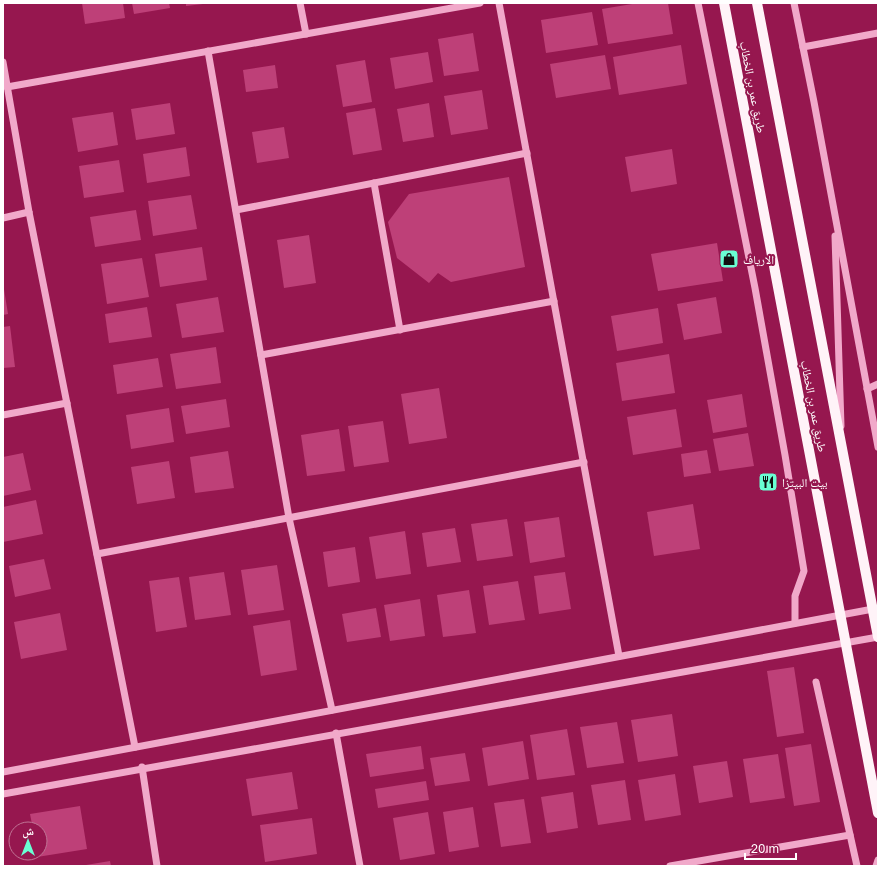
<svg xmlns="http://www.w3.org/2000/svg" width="881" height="869" viewBox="0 0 881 869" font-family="'Golos Text','Noto Naskh Arabic',sans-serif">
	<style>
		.building { fill: #be4078 }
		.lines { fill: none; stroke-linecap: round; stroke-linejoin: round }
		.minor { stroke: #f1a9ca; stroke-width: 7 }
		.major { stroke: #fff3f8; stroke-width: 10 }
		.labels { text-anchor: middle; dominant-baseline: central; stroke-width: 4; stroke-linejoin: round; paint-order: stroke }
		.street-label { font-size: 12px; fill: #fff; stroke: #96174f }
		.poi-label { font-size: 12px; fill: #fff; stroke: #96174f; text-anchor: start }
	</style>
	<rect width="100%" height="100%" fill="#96174f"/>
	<!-- building -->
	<g class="building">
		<path d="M 82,3 L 123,3 L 125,18 L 85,24 Z"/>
		<path d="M 132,3 L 169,3 L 170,8 L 134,14 Z"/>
		<path d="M 186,3 L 203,3 L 203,4 L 186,6 Z"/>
		<path d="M 638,3 L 668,3 L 673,34 L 608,44 L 602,9 Z"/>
		<path d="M 592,12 L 598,45 L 546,53 L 541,20 Z"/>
		<path d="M 473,33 L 479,71 L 444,76 L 438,39 Z"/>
		<path d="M 681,45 L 687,84 L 619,95 L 613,57 Z"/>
		<path d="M 428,52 L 433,82 L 395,89 L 390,58 Z"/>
		<path d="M 605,55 L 611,89 L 556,98 L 550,64 Z"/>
		<path d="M 365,60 L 372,102 L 343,107 L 336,65 Z"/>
		<path d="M 275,65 L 278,88 L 246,92 L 243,70 Z"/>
		<path d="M 482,90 L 488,129 L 451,135 L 444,96 Z"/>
		<path d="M 170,103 L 175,134 L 136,140 L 131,109 Z"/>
		<path d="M 429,103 L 434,137 L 403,142 L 397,109 Z"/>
		<path d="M 375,108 L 382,150 L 353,155 L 346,113 Z"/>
		<path d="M 113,112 L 118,145 L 78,152 L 72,118 Z"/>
		<path d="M 284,127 L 289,158 L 257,163 L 252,132 Z"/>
		<path d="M 186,147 L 190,176 L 147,183 L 143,154 Z"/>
		<path d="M 672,149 L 677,184 L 631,192 L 625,157 Z"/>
		<path d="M 119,160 L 124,192 L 84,198 L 79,166 Z"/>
		<path d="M 509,177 L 525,267 L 451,282 L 438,273 L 429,283 L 397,258 L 388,222 L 409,194 Z"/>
		<path d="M 191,195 L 197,229 L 153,236 L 148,201 Z"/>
		<path d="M 136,210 L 141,240 L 95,247 L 90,217 Z"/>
		<path d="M 309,235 L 316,283 L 284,288 L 277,240 Z"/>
		<path d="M 717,243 L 723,281 L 658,291 L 651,254 Z"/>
		<path d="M 202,247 L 207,280 L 160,287 L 155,254 Z"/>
		<path d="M 142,258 L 149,297 L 107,304 L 101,264 Z"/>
		<path d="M 3,283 L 8,314 L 3,315 Z"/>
		<path d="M 218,297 L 224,332 L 182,338 L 176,304 Z"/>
		<path d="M 716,297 L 722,333 L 684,340 L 677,304 Z"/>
		<path d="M 147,307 L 152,337 L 109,343 L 105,314 Z"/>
		<path d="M 658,308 L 663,343 L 617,351 L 611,316 Z"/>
		<path d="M 10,326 L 15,367 L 3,368 L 3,327 Z"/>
		<path d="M 216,347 L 221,383 L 176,389 L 170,354 Z"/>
		<path d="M 669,354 L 675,393 L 622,401 L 616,363 Z"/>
		<path d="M 158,358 L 163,387 L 117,394 L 113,365 Z"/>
		<path d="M 439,388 L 447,438 L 409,444 L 401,394 Z"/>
		<path d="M 742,394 L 747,427 L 713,433 L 707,400 Z"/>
		<path d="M 226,399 L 230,427 L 186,434 L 181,406 Z"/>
		<path d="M 169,408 L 174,442 L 131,449 L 126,415 Z"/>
		<path d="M 676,409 L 682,447 L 633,455 L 627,417 Z"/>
		<path d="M 383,421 L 389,462 L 354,467 L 348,426 Z"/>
		<path d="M 339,429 L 345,471 L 307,476 L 301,435 Z"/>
		<path d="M 748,433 L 754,466 L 719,471 L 713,439 Z"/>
		<path d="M 707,450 L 711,473 L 684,477 L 681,454 Z"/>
		<path d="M 228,451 L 234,488 L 195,493 L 190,457 Z"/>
		<path d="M 23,453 L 31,490 L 3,496 L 3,457 Z"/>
		<path d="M 169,461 L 175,498 L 137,504 L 131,467 Z"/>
		<path d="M 36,500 L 43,534 L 3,542 L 3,507 Z"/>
		<path d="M 693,504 L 700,549 L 654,556 L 647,512 Z"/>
		<path d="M 559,517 L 565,557 L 530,563 L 524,522 Z"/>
		<path d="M 507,519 L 513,556 L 477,561 L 471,524 Z"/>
		<path d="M 455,528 L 461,562 L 427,567 L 422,533 Z"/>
		<path d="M 405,531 L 411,574 L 376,579 L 369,537 Z"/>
		<path d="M 355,547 L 360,582 L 328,587 L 323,552 Z"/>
		<path d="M 44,559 L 51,589 L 15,597 L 9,566 Z"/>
		<path d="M 277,565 L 284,610 L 248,615 L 241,570 Z"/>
		<path d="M 224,572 L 231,615 L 195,620 L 189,577 Z"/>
		<path d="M 565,572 L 571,609 L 539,614 L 534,576 Z"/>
		<path d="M 179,577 L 187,627 L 156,632 L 149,581 Z"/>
		<path d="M 518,581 L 525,620 L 489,625 L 483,586 Z"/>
		<path d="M 469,590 L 476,633 L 443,637 L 437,595 Z"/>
		<path d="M 420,599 L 425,636 L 390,641 L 384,605 Z"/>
		<path d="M 376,608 L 381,637 L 347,642 L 342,614 Z"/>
		<path d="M 60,613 L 67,650 L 21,659 L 14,622 Z"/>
		<path d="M 290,620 L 297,670 L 261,676 L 253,626 Z"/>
		<path d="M 794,667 L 804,733 L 777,737 L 767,671 Z"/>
		<path d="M 672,714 L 678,756 L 638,762 L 631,720 Z"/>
		<path d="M 617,722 L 624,763 L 587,768 L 580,727 Z"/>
		<path d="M 567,729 L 575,775 L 537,780 L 530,735 Z"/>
		<path d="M 523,741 L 529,779 L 488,786 L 482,748 Z"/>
		<path d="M 811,744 L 820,802 L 794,806 L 785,748 Z"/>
		<path d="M 421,746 L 424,769 L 370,777 L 366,754 Z"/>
		<path d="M 465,753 L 470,781 L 435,786 L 430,758 Z"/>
		<path d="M 778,754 L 785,798 L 750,803 L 743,759 Z"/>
		<path d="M 727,761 L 733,797 L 699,803 L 693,766 Z"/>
		<path d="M 292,772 L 298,809 L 252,816 L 246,779 Z"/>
		<path d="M 675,774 L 681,815 L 645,821 L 638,780 Z"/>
		<path d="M 625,780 L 631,820 L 598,825 L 591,785 Z"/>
		<path d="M 426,781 L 429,800 L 378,808 L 375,789 Z"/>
		<path d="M 573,792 L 578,828 L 547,833 L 541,797 Z"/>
		<path d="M 524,799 L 531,843 L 501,847 L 494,803 Z"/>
		<path d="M 80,806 L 87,849 L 37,857 L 37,853 L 40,853 L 40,829 L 33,829 L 30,814 Z"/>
		<path d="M 473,807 L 479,847 L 449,852 L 443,812 Z"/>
		<path d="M 428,812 L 435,854 L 400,860 L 393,818 Z"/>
		<path d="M 312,818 L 317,854 L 265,862 L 260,825 Z"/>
		<path d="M 110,861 L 111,866 L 86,866 L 86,865 Z"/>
	</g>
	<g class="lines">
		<!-- minor -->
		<g class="minor">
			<path d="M 300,3 L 306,34"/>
			<path d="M 499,3 L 619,656"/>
			<path d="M 698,3 L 755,288 L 785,455 L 804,571 L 795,596 L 795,623"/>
			<path d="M 794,3 L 814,102 L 878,447"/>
			<path d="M 803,47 L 878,33"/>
			<path d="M 208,51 L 289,518 L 332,710"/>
			<path d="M 3,62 L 29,212 L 135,747"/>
			<path d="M 7,87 L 480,3"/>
			<path d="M 374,183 L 400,330"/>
			<path d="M 236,210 L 527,153"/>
			<path d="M 3,218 L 29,212"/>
			<path d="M 835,236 L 841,426"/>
			<path d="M 261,355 L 554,301"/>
			<path d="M 867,389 L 878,384"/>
			<path d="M 3,415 L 67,403"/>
			<path d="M 97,554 L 584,462"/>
			<path d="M 816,682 L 857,866"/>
			<path d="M 336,733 L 360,866"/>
			<path d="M 142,767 L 157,866"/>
			<path d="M 3,772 L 873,609"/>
			<path d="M 3,794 L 878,637"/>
			<path d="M 670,866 L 850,835"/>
			<path d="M 876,866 L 878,860"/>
		</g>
		<!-- major -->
		<g class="major">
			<path d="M 724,3 L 878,813"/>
			<path d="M 757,3 L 878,637"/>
		</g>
	</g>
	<!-- icons -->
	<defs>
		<symbol id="shop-square" viewBox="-11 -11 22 22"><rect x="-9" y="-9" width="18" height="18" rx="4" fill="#69ffd3" stroke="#96174f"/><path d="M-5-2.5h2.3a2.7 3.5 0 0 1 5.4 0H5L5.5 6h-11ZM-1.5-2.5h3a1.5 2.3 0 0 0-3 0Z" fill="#111"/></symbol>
		<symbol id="restaurant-square" viewBox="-11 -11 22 22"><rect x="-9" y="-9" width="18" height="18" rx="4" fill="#69ffd3" stroke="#96174f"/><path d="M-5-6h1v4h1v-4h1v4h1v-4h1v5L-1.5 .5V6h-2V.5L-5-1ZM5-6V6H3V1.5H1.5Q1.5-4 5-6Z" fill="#111"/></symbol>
	</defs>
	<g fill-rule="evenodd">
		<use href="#shop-square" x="718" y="248" width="22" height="22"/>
		<use href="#restaurant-square" x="757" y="471" width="22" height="22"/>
	</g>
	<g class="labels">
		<!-- street labels -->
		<g class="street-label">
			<text transform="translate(753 87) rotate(79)">طريق عمر بن الخطاب</text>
			<text transform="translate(814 406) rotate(79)">طريق عمر بن الخطاب</text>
		</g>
		<!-- poi labels -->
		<g class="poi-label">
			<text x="743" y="259">الارياف</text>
			<text x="782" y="482">بيت البيتزا</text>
		</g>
	</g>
	<!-- border -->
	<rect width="881" height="869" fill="none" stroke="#ffffff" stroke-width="8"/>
	<!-- north arrow -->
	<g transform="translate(28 841)"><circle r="19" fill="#96174f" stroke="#c07495"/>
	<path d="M0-3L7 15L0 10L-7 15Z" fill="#69ffd3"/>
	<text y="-6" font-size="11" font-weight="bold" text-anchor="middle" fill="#ffffff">ش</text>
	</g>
	<!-- scale -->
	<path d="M745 853v6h51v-6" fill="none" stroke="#ffffff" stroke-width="2"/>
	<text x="751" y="853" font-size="12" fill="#ffffff" stroke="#96174f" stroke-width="3" paint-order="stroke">20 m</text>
</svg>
